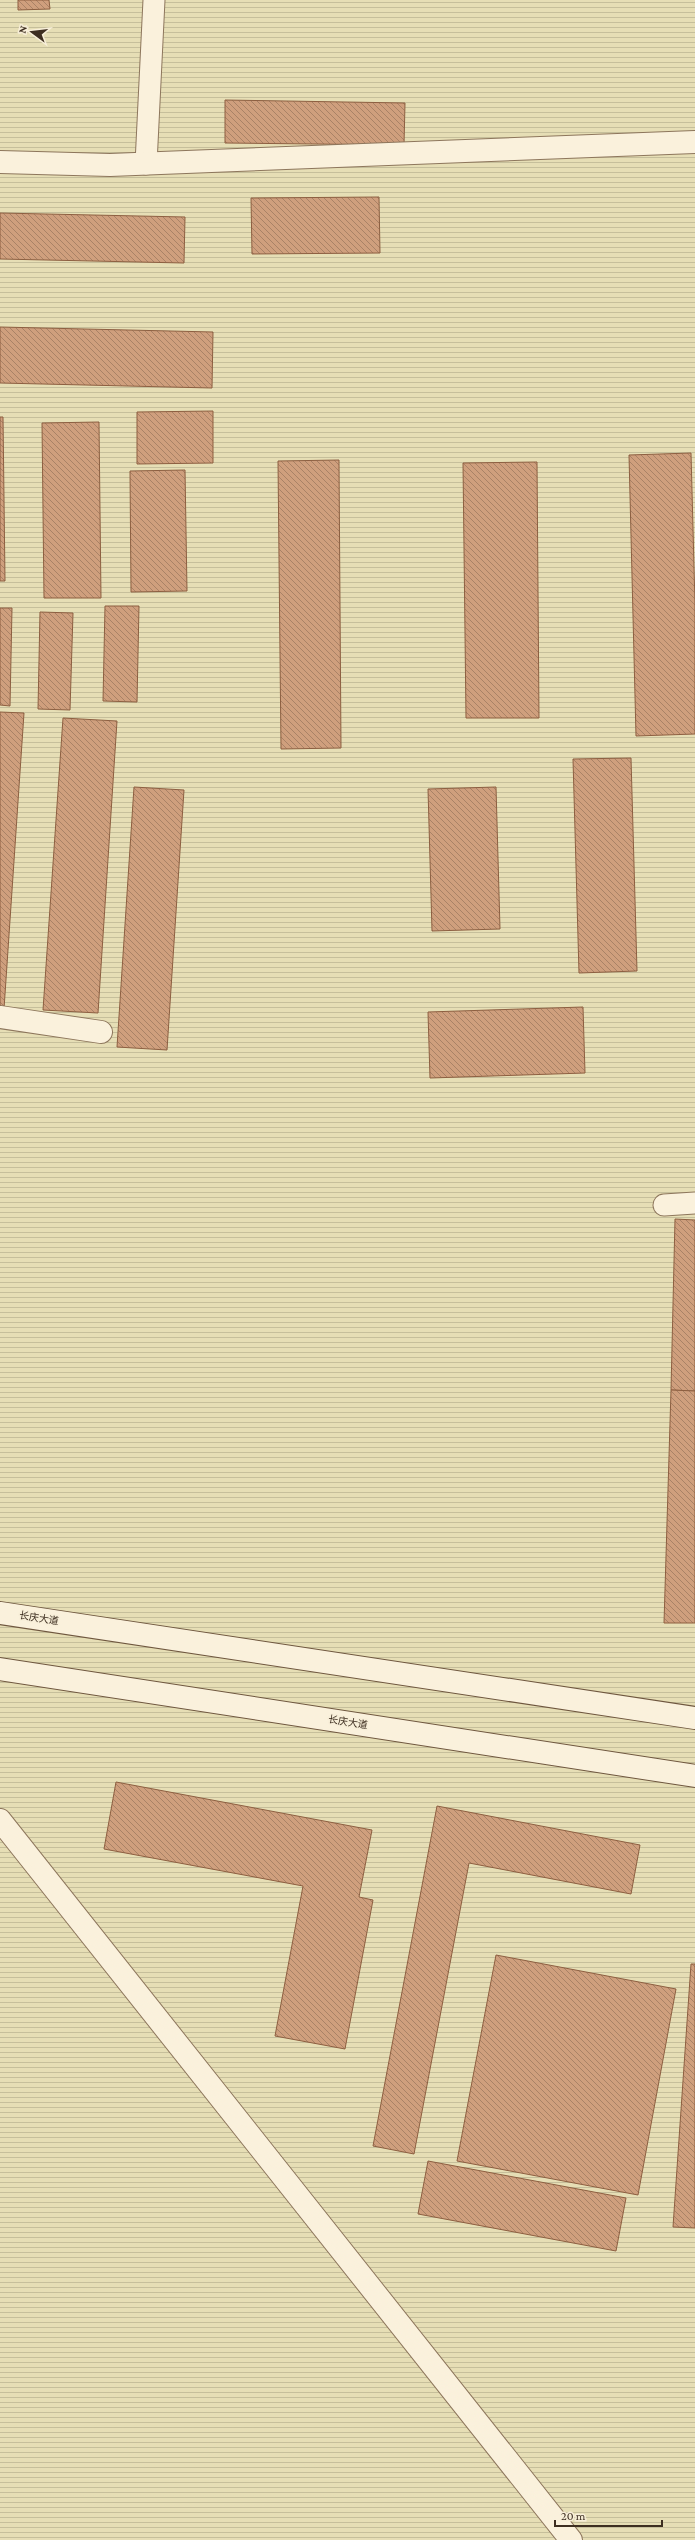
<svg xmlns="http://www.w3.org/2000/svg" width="695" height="2540" viewBox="0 0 695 2540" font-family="'Crimson Pro','Noto Sans SC',serif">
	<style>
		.farmland { fill: url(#farmland-rules) }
		.building { fill: url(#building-back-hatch); stroke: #8d5f41 }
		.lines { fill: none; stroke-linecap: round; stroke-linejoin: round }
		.service-casing { stroke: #8d765c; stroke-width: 23 }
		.minor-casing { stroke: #8d765c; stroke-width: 24 }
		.secondary-casing { stroke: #6f573f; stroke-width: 24 }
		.service { stroke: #faf1dc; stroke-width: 21 }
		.minor { stroke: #faf1dc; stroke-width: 22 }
		.secondary { stroke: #faf1dc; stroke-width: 22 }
		.labels { text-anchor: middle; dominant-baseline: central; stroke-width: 3; stroke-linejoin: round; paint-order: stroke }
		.street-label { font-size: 10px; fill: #3d2e20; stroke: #f7eed8 }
	</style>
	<defs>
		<pattern id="farmland-rules" width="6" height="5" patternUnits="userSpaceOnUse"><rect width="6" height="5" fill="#e6deb5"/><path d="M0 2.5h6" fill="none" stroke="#c6bf9b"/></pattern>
		<pattern id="building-back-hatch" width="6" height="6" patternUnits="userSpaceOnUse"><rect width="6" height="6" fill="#cf9f7d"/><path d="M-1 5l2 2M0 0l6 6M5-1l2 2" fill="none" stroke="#a98266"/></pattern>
	</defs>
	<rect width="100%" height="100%" fill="#f0e4c8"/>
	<!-- farmland -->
	<rect class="farmland" x="0" y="0" width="695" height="2540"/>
	<!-- building -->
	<g class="building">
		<path d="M 18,0 L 49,0 L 50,9 L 18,10 Z"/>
		<path d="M 225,100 L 405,103 L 404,145 L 225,143 Z"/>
		<path d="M 379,197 L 380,253 L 252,254 L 251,198 Z"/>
		<path d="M 0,213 L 185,217 L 184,263 L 0,259 Z"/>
		<path d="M 0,327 L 213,332 L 212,388 L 0,383 Z"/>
		<path d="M 213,411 L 213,463 L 137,464 L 137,412 Z"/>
		<path d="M 0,417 L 3,417 L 5,581 L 0,581 Z"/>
		<path d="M 99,422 L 101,598 L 44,598 L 42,423 Z"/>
		<path d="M 691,453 L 695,604 L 695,734 L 636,736 L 629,455 Z"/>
		<path d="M 339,460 L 341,748 L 281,749 L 278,461 Z"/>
		<path d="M 537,462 L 539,718 L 466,718 L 463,463 Z"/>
		<path d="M 185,470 L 187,591 L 131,592 L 130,471 Z"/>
		<path d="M 105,606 L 139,606 L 137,702 L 103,701 Z"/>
		<path d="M 0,608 L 12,608 L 10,706 L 0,705 Z"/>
		<path d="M 40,612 L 73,613 L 70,710 L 38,709 Z"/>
		<path d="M 0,712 L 24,713 L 4,1009 L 0,1008 Z"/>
		<path d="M 63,718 L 117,721 L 98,1013 L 43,1010 Z"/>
		<path d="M 631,758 L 637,971 L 579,973 L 573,759 Z"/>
		<path d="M 134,787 L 184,790 L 167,1050 L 117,1047 Z"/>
		<path d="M 496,787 L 500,929 L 432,931 L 428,789 Z"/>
		<path d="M 583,1007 L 585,1073 L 430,1078 L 428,1012 Z"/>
		<path d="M 675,1219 L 695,1220 L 695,1391 L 671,1390 Z"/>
		<path d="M 671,1390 L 695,1391 L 695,1623 L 664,1623 Z"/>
		<path d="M 116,1782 L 372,1830 L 359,1897 L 373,1900 L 345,2049 L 275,2036 L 303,1886 L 104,1849 Z"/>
		<path d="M 437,1806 L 640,1845 L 631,1894 L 469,1863 L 414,2154 L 373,2146 Z"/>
		<path d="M 496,1955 L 676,1989 L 638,2195 L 457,2161 Z"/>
		<path d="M 691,1964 L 695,1964 L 695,2228 L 673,2227 Z"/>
		<path d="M 428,2161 L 626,2198 L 616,2251 L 418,2214 Z"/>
	</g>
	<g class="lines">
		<defs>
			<g id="service">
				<path d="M 146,164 L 154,0"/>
				<path d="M 664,1205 L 695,1203"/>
			</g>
			<g id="minor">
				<path d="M 0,162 L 110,165 L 695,142"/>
				<path d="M 0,1017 L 101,1032"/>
				<path d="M 0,1820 L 571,2540"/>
			</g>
			<g id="secondary">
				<path d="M 0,1613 L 695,1718"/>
				<path d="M 0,1669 L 695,1776"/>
			</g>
		</defs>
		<!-- service casing -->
		<use href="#service" class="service-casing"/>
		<!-- minor casing -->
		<use href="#minor" class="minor-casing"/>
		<!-- secondary casing -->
		<use href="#secondary" class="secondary-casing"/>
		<!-- service -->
		<use href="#service" class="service"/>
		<!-- minor -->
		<use href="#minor" class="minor"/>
		<!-- secondary -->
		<use href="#secondary" class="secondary"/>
	</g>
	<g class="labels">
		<!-- street labels -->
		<g class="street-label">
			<text transform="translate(39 1618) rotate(9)">长庆大道</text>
			<text transform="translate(348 1722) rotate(9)">长庆大道</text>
		</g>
	</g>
	<!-- north arrow -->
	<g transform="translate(32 32) rotate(285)" stroke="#f7eed8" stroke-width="3" paint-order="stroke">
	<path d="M0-3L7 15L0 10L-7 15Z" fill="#3d2e20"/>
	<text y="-6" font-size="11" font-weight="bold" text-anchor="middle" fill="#3d2e20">N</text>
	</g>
	<!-- scale -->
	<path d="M555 2520v6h107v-6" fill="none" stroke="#3d2e20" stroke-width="2"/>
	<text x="561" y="2520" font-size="12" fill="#3d2e20" stroke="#f7eed8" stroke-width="3" paint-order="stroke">20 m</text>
</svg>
